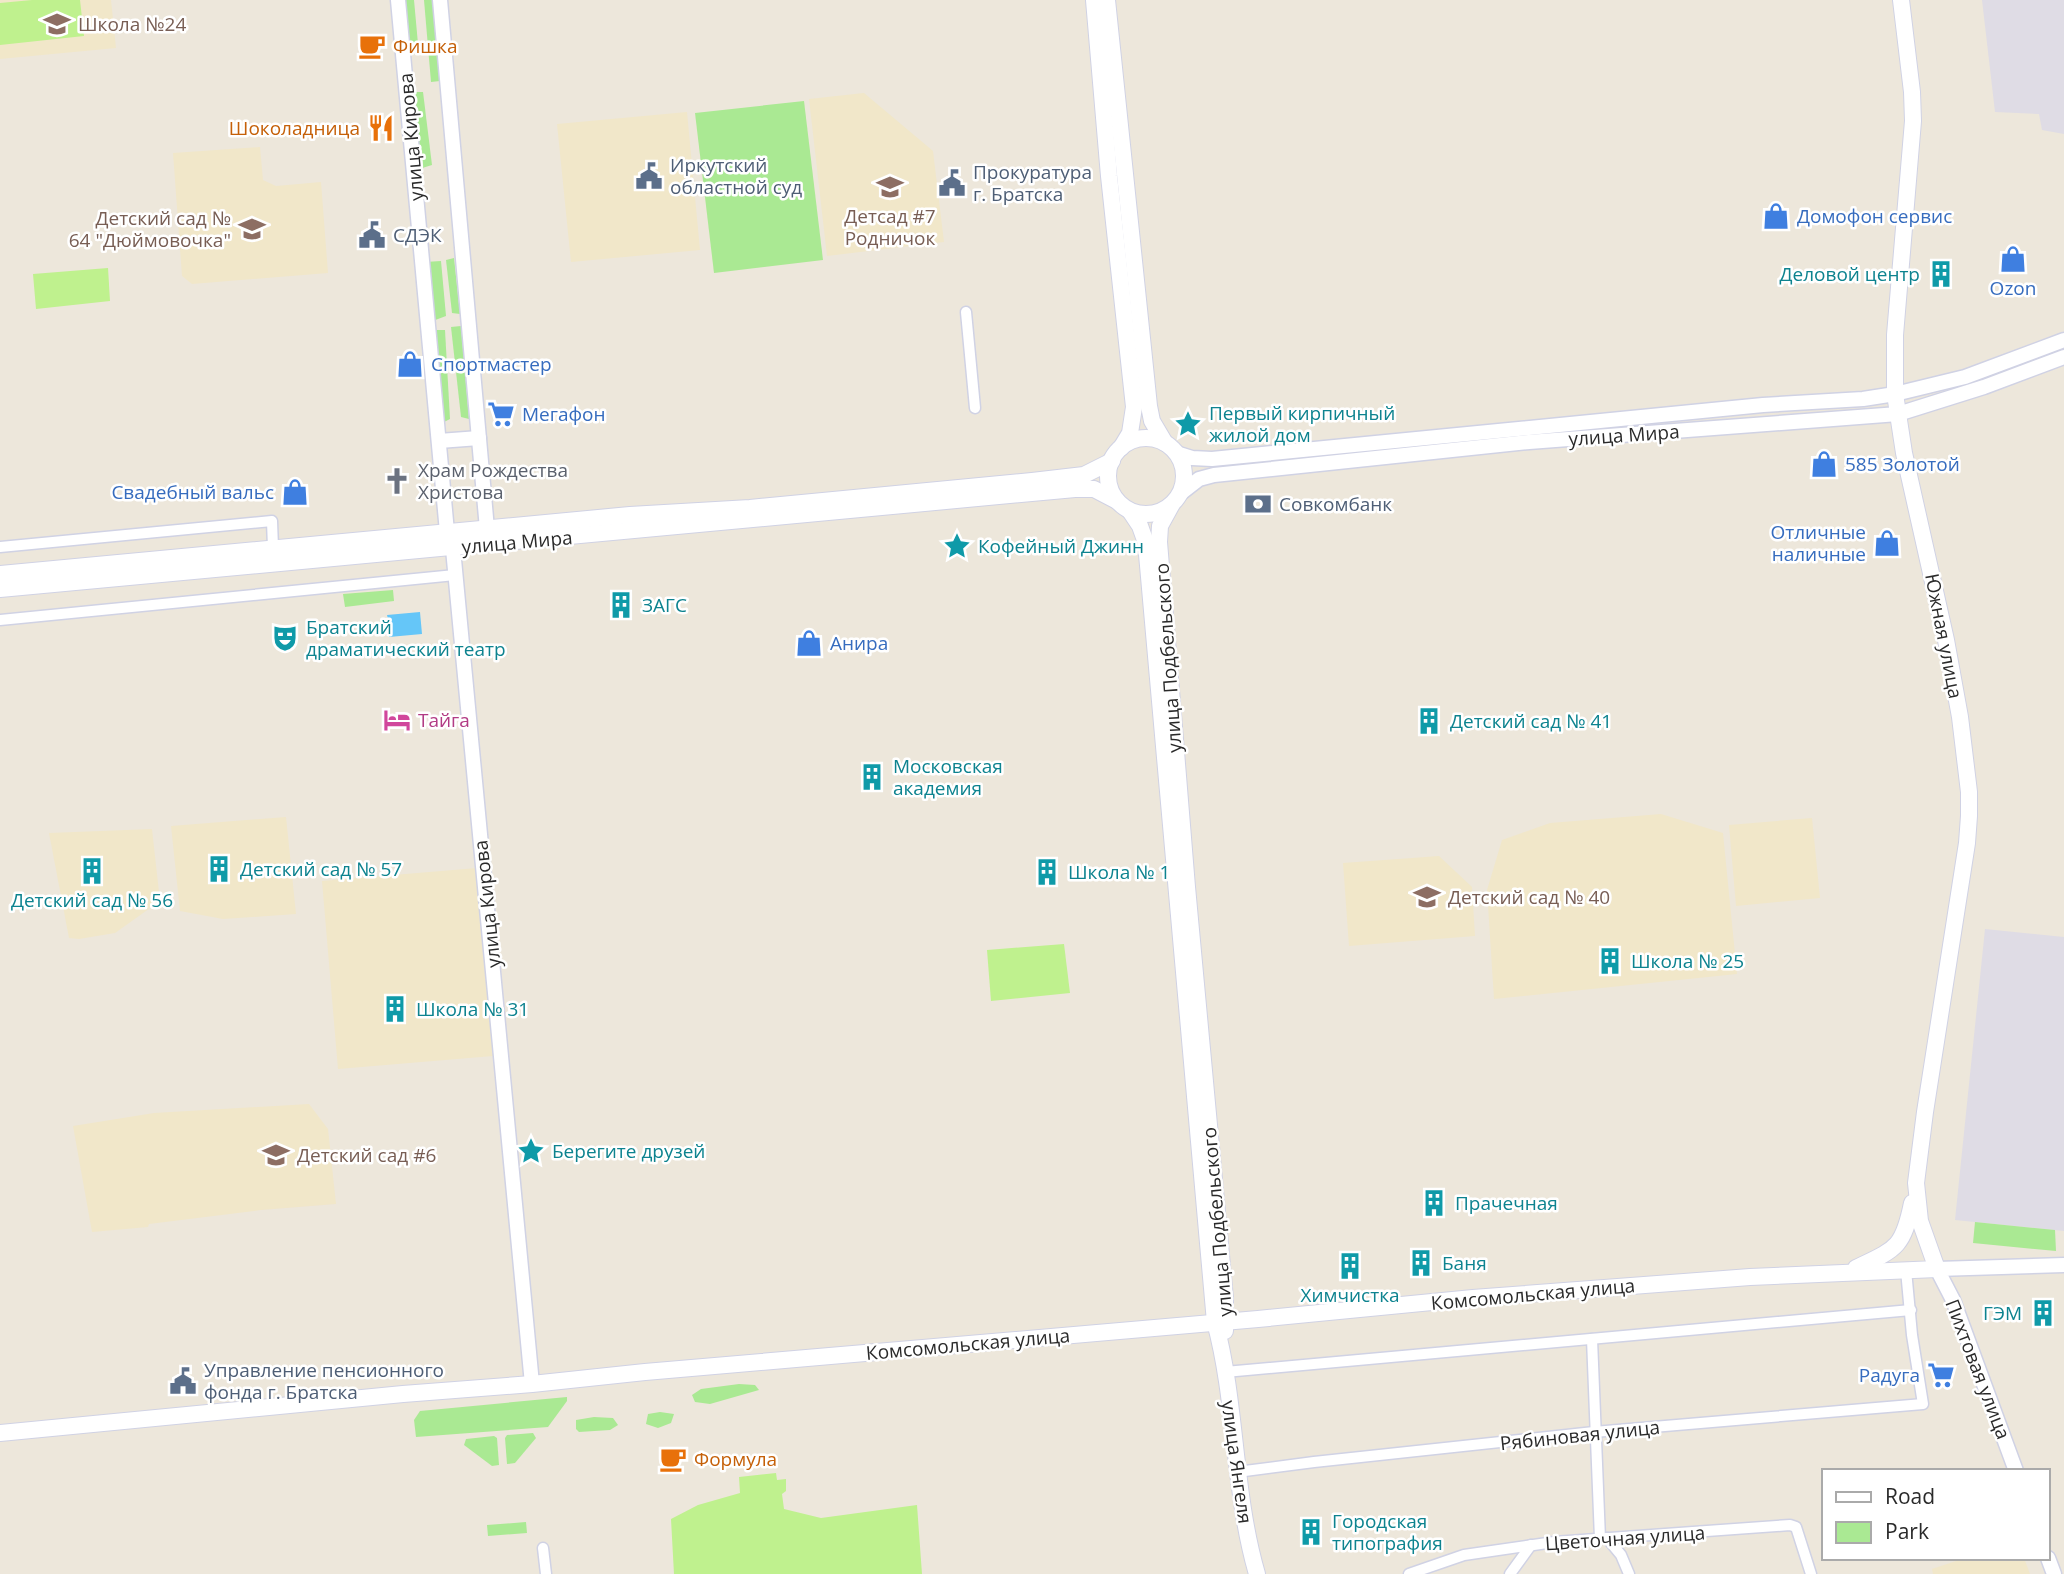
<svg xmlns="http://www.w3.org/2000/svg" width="2064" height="1574" viewBox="0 0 2064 1574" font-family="'Open Sans',sans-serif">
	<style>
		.industrial { fill: #dfdce5 }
		.education { fill: #f1e7c9 }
		.green { fill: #aae993 }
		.pitch { fill: #bff18e }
		.water { fill: #65c6f8 }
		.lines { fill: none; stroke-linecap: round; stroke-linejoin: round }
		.minor-casing { stroke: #d0d2e4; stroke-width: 13 }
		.tertiary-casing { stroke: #d0d2e4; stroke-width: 17 }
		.secondary-casing { stroke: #d0d2e4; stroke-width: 18 }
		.minor { stroke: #fff; stroke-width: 10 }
		.tertiary { stroke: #fff; stroke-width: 14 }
		.secondary { stroke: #fff; stroke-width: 16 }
		.labels { text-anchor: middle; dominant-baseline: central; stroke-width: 5; stroke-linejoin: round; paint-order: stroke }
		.education-label { font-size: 19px; fill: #785e54; stroke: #fff; text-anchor: start }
		.food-label { font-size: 19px; fill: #c56008; stroke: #fff; text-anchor: start }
		.street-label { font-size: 19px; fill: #2a2a2a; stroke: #fff }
		.service-label { font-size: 19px; fill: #4e5e75; stroke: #fff; text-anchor: start }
		.shop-label { font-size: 19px; fill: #366cbe; stroke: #fff; text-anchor: start }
		.culture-label { font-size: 19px; fill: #0d838f; stroke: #fff; text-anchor: start }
		.worship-label { font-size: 19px; fill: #5b616d; stroke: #fff; text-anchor: start }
		.hotel-label { font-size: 19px; fill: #b23c85; stroke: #fff; text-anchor: start }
	</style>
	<rect width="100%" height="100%" fill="#ede7db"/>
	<!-- industrial -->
	<g class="industrial">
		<path d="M 1982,0 L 2064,0 L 2064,134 L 2042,130 L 2039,114 L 1995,112 Z"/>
		<path d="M 1985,929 L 2064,937 L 2064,1231 L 1955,1220 Z"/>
	</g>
	<!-- education -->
	<g class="education">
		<path d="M 0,0 L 111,0 L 116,48 L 0,59 Z"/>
		<path d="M 864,93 L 933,151 L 944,242 L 827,256 L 809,99 Z"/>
		<path d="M 687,112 L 700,250 L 571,262 L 557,124 Z"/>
		<path d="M 260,147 L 263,180 L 276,186 L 321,182 L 328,273 L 192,284 L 182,276 L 173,153 Z"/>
		<path d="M 1661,814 L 1723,833 L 1737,974 L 1494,999 L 1487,890 L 1502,840 L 1550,823 Z"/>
		<path d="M 286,817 L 296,914 L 223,919 L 180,911 L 171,826 Z"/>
		<path d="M 1812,818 L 1820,898 L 1736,906 L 1729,825 Z"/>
		<path d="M 152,829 L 160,901 L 115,933 L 79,939 L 69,938 L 49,833 Z"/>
		<path d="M 1439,856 L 1472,887 L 1475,936 L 1349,946 L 1343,863 Z"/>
		<path d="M 477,868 L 493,1056 L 338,1069 L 322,881 Z"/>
		<path d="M 309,1104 L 328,1129 L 336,1204 L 261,1210 L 149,1224 L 148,1227 L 92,1232 L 73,1126 L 154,1113 Z"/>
		<path d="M 1965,1558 L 2024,1558 L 2030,1574 L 1933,1574 L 1932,1569 Z"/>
	</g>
	<!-- green -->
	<g class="green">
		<path d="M 404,0 L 414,0 L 418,44 L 410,44 L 408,40 Z"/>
		<path d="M 424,0 L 433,0 L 440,81 L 431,82 Z"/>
		<path d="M 411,92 L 423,92 L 432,165 L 419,169 Z"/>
		<path d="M 804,101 L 823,260 L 714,273 L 695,113 Z"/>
		<path d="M 454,258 L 460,314 L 452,313 L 446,260 Z"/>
		<path d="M 441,261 L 446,316 L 430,322 L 425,262 Z"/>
		<path d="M 461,326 L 469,419 L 461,417 L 451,327 Z"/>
		<path d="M 431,330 L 445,330 L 450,419 L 440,424 Z"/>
		<path d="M 393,590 L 394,601 L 345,607 L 343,594 Z"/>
		<path d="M 1975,1222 L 2055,1230 L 2056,1251 L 1973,1243 Z"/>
		<path d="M 739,1384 L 755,1385 L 759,1390 L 710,1404 L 695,1402 L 692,1395 L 701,1389 Z"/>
		<path d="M 567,1397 L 567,1401 L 548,1427 L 416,1437 L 414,1420 L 420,1411 Z"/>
		<path d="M 660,1412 L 674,1414 L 671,1423 L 658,1428 L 646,1424 L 648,1414 Z"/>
		<path d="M 594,1417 L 613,1418 L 618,1425 L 610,1430 L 579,1432 L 576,1429 L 576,1420 Z"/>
		<path d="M 533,1433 L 536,1438 L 515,1463 L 507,1464 L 505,1438 L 507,1435 Z"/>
		<path d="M 494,1436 L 497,1438 L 499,1465 L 492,1466 L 464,1445 L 466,1439 Z"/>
		<path d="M 526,1522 L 527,1533 L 488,1536 L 487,1525 Z"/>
	</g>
	<!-- pitch -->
	<g class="pitch">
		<path d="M 32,0 L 80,0 L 84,36 L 0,45 L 0,3 Z"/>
		<path d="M 108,268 L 110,301 L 36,309 L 33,274 Z"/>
		<path d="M 1064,944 L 1070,993 L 991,1001 L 987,950 Z"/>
		<path d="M 776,1473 L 777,1480 L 786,1479 L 786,1491 L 782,1494 L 784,1509 L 821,1518 L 917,1505 L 922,1574 L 674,1574 L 671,1519 L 698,1505 L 740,1493 L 739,1477 Z"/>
	</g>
	<!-- water -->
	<path class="water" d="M 420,612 L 422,634 L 389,637 L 389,634 L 381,635 L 380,631 L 378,631 L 377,623 L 388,619 L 387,615 Z"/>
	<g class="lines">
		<defs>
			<g id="minor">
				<path d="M 966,312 L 975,408"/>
				<path d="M 0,547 L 272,521 L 273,548"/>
				<path d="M 0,620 L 455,575"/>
				<path d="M 1592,1339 L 1600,1539"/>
				<path d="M 1225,1372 L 1911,1310"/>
				<path d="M 1237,1472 L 1314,1462 L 1594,1432 L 1923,1404 L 1912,1335 L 1906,1270"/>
				<path d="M 1607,1538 L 1621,1555 L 1629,1574"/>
				<path d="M 543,1548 L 546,1574"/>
				<path d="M 1409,1574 L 1464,1555 L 1554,1542 L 1790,1525 L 1796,1527 L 1811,1574"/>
				<path d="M 1510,1574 L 1531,1545"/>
			</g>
			<g id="tertiary">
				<path d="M 398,0 L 447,532"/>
				<path d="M 440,0 L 487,529"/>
				<path d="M 439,441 L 479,438"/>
				<path d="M 1176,453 L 1192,458 L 1212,459 L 1763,405 L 1863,399 L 1895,394 L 1965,377 L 2064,340"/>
				<path d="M 1181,493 L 1199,479 L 1214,475 L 1529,442 L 1898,414 L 1984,387 L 2064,357"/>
				<path d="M 453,549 L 532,1384"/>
				<path d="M 2016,1471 L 1953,1300 L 1937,1269 L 2064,1265"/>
				<path d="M 2048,1558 L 2054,1574"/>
			</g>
			<g id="secondary">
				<path d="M 1094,0 L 1109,176 L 1134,407 L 1130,433 L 1121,448"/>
				<path d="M 1107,0 L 1149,406 L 1152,421 L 1165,443"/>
				<circle cx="1146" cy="476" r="38"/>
				<path d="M 1171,506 L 1160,526 L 1159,542 L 1187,887 L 1225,1298 L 1225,1331"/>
				<path d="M 1130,511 L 1140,526 L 1146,543 L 1215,1322 C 1237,1404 1233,1492 1257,1574"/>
				<path d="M 0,574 L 630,515 L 750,508 L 1032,481 L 1084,475 L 1112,461"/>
				<path d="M 0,589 L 1075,489 L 1094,489 L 1117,501"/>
				<path d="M 1856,1268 C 1896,1249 1903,1248 1912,1203"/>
				<path d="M 0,1433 L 403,1394 L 532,1384 L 645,1372 L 1258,1319 L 1473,1298 L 1750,1277 L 1937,1269 L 1920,1221 L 1916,1183 L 1925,1112 L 1967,843 L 1969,816 L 1969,792 L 1960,717 L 1946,640 L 1904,453 L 1895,394 L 1895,335 L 1913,121 L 1912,92 L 1901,0"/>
			</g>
		</defs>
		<!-- minor casing -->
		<use href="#minor" class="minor-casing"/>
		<!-- tertiary casing -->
		<use href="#tertiary" class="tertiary-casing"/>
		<!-- secondary casing -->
		<use href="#secondary" class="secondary-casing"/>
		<!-- minor -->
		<use href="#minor" class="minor"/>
		<!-- tertiary -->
		<use href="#tertiary" class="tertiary"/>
		<!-- secondary -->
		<use href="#secondary" class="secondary"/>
	</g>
	<!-- icons -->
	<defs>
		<symbol id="school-bare" viewBox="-9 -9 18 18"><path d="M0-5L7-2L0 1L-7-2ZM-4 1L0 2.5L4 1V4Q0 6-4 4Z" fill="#8d6e63" stroke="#fff" stroke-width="2.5" paint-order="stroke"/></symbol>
		<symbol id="cafe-bare" viewBox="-9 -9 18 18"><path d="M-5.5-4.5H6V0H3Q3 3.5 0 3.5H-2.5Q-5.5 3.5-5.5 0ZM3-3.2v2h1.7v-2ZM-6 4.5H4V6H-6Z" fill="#e8710a" stroke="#fff" stroke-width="2.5" paint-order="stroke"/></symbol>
		<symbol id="restaurant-bare" viewBox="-9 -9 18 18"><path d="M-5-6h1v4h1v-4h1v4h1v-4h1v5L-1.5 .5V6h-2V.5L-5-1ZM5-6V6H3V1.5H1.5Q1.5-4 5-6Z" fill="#e8710a" stroke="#fff" stroke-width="2.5" paint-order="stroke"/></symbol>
		<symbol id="civic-bare" viewBox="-9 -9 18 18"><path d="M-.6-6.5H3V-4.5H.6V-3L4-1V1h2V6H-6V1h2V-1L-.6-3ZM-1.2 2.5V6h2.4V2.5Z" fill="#5c6f8a" stroke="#fff" stroke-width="2.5" paint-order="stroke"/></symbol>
		<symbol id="shop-bare" viewBox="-9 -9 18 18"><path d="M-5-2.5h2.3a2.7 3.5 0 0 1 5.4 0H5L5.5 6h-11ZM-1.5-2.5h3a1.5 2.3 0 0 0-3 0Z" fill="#3f7fe0" stroke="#fff" stroke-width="2.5" paint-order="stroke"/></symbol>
		<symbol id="building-bare" viewBox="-9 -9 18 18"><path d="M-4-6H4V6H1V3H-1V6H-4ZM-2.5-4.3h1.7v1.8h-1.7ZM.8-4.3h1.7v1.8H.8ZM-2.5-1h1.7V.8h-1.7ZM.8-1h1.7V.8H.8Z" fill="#0f9aa8" stroke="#fff" stroke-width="2.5" paint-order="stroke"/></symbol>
		<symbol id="supermarket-bare" viewBox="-9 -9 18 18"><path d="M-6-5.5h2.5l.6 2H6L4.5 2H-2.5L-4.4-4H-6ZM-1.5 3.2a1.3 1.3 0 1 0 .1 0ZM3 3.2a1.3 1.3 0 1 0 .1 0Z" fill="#3f7fe0" stroke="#fff" stroke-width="2.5" paint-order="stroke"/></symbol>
		<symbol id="sight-bare" viewBox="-9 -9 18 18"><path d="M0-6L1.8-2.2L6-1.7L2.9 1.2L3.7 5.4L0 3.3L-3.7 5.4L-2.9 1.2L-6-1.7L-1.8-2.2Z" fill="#0f9aa8" stroke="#fff" stroke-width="2.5" paint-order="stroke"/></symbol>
		<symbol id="church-bare" viewBox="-9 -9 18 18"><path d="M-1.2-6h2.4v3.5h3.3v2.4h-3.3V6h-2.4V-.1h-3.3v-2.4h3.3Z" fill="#6b7280" stroke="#fff" stroke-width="2.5" paint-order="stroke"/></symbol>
		<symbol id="bank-bare" viewBox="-9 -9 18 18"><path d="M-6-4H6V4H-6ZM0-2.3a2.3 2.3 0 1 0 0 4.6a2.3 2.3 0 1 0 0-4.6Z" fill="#5c6f8a" stroke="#fff" stroke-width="2.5" paint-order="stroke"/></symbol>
		<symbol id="theatre-bare" viewBox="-9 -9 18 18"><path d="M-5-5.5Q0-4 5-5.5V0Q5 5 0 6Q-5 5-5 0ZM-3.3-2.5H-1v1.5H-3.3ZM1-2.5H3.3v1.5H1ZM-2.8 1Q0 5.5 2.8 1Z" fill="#0f9aa8" stroke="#fff" stroke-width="2.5" paint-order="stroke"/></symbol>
		<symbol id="hotel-bare" viewBox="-9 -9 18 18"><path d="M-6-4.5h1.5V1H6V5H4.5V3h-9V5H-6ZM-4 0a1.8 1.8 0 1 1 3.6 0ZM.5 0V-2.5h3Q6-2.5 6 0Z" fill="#d1479c" stroke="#fff" stroke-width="2.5" paint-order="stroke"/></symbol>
	</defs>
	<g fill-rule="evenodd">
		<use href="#school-bare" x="38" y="5" width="38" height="38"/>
		<use href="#cafe-bare" x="353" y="27" width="38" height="38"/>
		<use href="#restaurant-bare" x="362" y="109" width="38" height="38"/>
		<use href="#civic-bare" x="630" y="157" width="38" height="38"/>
		<use href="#civic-bare" x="933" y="164" width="38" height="38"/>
		<use href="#school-bare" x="871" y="168" width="38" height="38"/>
		<use href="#shop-bare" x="1757" y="197" width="38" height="38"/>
		<use href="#school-bare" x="233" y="210" width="38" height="38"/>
		<use href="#civic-bare" x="353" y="216" width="38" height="38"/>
		<use href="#shop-bare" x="1994" y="240" width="38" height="38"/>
		<use href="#building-bare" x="1922" y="255" width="38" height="38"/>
		<use href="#shop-bare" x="391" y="345" width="38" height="38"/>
		<use href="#supermarket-bare" x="482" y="395" width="38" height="38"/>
		<use href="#sight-bare" x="1169" y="405" width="38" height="38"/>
		<use href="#shop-bare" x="1805" y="445" width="38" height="38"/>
		<use href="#church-bare" x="378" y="462" width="38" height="38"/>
		<use href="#shop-bare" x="276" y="473" width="38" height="38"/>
		<use href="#bank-bare" x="1239" y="485" width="38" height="38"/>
		<use href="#shop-bare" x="1868" y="524" width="38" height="38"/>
		<use href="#sight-bare" x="938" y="527" width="38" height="38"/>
		<use href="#building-bare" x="602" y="586" width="38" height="38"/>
		<use href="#theatre-bare" x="266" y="619" width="38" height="38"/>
		<use href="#shop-bare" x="790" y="624" width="38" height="38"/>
		<use href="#hotel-bare" x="378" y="701" width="38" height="38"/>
		<use href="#building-bare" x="1410" y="702" width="38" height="38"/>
		<use href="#building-bare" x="853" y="758" width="38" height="38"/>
		<use href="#building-bare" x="200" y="850" width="38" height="38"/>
		<use href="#building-bare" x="73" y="852" width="38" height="38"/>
		<use href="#building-bare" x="1028" y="853" width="38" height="38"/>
		<use href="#school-bare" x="1408" y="878" width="38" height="38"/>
		<use href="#building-bare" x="1591" y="942" width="38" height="38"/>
		<use href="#building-bare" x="376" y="990" width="38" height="38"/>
		<use href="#sight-bare" x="512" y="1132" width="38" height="38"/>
		<use href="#school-bare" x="257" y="1136" width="38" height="38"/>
		<use href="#building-bare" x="1415" y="1184" width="38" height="38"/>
		<use href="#building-bare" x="1402" y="1244" width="38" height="38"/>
		<use href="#building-bare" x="1331" y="1247" width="38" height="38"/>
		<use href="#building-bare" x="2024" y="1294" width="38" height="38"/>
		<use href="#supermarket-bare" x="1922" y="1356" width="38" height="38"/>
		<use href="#civic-bare" x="164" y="1362" width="38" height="38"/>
		<use href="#cafe-bare" x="654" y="1440" width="38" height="38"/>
		<use href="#building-bare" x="1292" y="1513" width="38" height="38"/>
	</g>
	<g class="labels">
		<!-- education labels -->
		<g class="education-label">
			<text x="78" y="24">Школа №24</text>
			<text x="890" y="216" text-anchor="middle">Детсад #7<tspan x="890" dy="22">Родничок</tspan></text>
			<text x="231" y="218" text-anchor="end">Детский сад №<tspan x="231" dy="22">64 "Дюймовочка"</tspan></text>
			<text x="1448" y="897">Детский сад № 40</text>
			<text x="297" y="1155">Детский сад #6</text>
		</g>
		<!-- food labels -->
		<g class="food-label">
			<text x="393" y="46">Фишка</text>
			<text x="360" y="128" text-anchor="end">Шоколадница</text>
			<text x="694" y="1459">Формула</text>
		</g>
		<!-- street labels -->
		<g class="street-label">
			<text transform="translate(411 137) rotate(-95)">улица Кирова</text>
			<text transform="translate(1624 435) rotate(-4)">улица Мира</text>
			<text transform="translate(517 542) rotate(-5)">улица Мира</text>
			<text transform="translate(1944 636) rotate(79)">Южная улица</text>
			<text transform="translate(1168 658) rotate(-94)">улица Подбельского</text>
			<text transform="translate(487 904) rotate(-96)">улица Кирова</text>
			<text transform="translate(1217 1222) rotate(-95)">улица Подбельского</text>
			<text transform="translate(1533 1294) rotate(-5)">Комсомольская улица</text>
			<text transform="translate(968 1344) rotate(-5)">Комсомольская улица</text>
			<text transform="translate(1978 1369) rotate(69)">Пихтовая улица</text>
			<text transform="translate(1580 1435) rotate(-6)">Рябиновая улица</text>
			<text transform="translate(1237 1462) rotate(82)">улица Янгеля</text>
			<text transform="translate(1625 1538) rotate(-4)">Цветочная улица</text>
		</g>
		<!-- service labels -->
		<g class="service-label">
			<text x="670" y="165">Иркутский<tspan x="670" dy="22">областной суд</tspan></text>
			<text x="973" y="172">Прокуратура<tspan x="973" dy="22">г. Братска</tspan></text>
			<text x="393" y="235">СДЭК</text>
			<text x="1279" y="504">Совкомбанк</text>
			<text x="204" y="1370">Управление пенсионного<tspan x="204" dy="22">фонда г. Братска</tspan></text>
		</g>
		<!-- shop labels -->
		<g class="shop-label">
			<text x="1797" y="216">Домофон сервис</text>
			<text x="2013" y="288" text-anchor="middle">Ozon</text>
			<text x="431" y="364">Спортмастер</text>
			<text x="522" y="414">Мегафон</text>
			<text x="1845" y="464">585 Золотой</text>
			<text x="274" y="492" text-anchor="end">Свадебный вальс</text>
			<text x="1866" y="532" text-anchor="end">Отличные<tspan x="1866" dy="22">наличные</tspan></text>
			<text x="830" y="643">Анира</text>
			<text x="1920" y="1375" text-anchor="end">Радуга</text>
		</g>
		<!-- culture labels -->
		<g class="culture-label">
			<text x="1920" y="274" text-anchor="end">Деловой центр</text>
			<text x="1209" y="413">Первый кирпичный<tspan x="1209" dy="22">жилой дом</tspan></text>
			<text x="978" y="546">Кофейный Джинн</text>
			<text x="642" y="605">ЗАГС</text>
			<text x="306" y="627">Братский<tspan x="306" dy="22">драматический театр</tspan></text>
			<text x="1450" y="721">Детский сад № 41</text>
			<text x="893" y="766">Московская<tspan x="893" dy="22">академия</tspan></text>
			<text x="240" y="869">Детский сад № 57</text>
			<text x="1068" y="872">Школа № 1</text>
			<text x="92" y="900" text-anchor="middle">Детский сад № 56</text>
			<text x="1631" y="961">Школа № 25</text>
			<text x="416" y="1009">Школа № 31</text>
			<text x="552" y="1151">Берегите друзей</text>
			<text x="1455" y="1203">Прачечная</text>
			<text x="1442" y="1263">Баня</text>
			<text x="1350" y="1295" text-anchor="middle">Химчистка</text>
			<text x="2022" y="1313" text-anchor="end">ГЭМ</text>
			<text x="1332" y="1521">Городская<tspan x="1332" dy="22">типография</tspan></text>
		</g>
		<!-- worship labels -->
		<g class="worship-label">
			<text x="418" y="470">Храм Рождества<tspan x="418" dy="22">Христова</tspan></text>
		</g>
		<!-- hotel labels -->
		<g class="hotel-label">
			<text x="418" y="720">Тайга</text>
		</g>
	</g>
	<!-- legend -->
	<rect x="1822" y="1469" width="228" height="91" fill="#ffffff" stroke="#aaaaaa" stroke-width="2"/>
	<rect x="1836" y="1492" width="35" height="10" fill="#ffffff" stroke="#aaaaaa" stroke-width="2"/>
	<text x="1885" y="1504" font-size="21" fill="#2a2a2a">Road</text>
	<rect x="1836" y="1522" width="35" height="21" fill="#aae993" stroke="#aaaaaa" stroke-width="2"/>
	<text x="1885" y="1539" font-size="21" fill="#2a2a2a">Park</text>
</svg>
